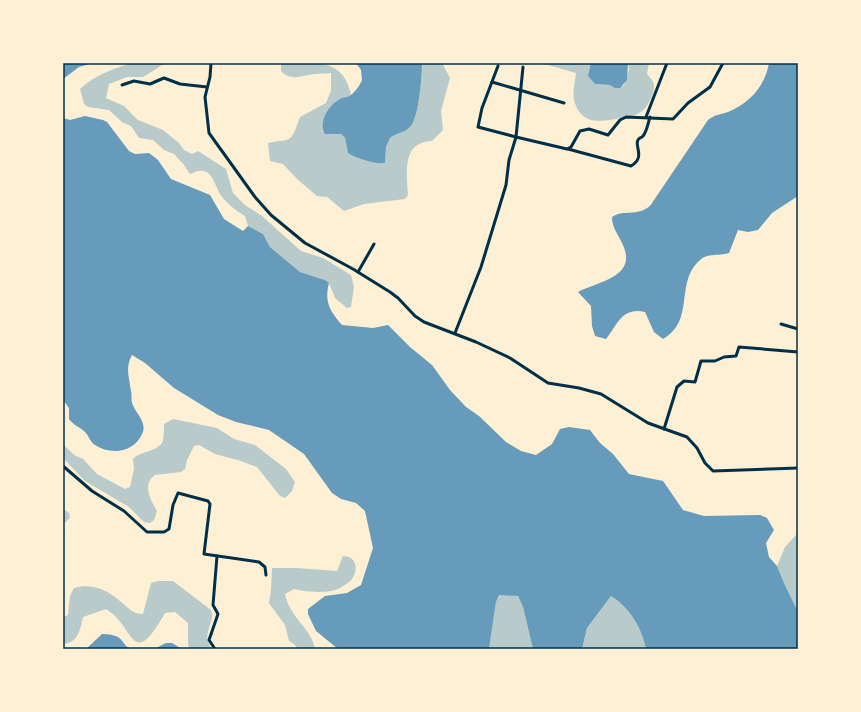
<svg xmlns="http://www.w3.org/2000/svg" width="861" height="712" viewBox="0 0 861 712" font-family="'Space Grotesk',sans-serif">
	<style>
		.green { fill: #b9caca }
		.water { fill: #669bbc }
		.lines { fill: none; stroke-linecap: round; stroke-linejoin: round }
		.minor { stroke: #003049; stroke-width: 3 }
		.neatline { fill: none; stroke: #003049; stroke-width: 1.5 }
	</style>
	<rect width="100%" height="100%" fill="#fdf0d5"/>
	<!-- green -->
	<g class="green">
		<path d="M 133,63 L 168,63 L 164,64 L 143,77 L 127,77 L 109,84 L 106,98 L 124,106 L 138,120 L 163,130 L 179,143 L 184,150 L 192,154 L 198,151 L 226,169 L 233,193 L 245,205 L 262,216 L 301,251 L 323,258 L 351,275 L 354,287 L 351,307 L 347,308 L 335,298 L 329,283 L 325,280 L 300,272 L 270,247 L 263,234 L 248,226 L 245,216 C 236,211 229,205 223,198 C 217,191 213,174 206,172 C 200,169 195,172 190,174 L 184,165 L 174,154 L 164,150 L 153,140 L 139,138 L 131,126 L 122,122 L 109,110 L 88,107 L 84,104 L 80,89 C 95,75 114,68 133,63 Z"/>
		<path d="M 281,63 C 312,63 343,56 351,95 L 341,99 L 325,134 L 341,134 L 345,138 L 348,152 C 358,159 373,164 385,162 L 386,147 L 390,138 C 396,133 404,133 409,128 C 419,121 422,76 422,63 L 442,63 L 450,78 L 441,111 L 443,130 L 432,141 C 401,142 407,173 408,195 L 405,199 L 364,204 L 344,211 L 327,197 L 317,196 L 297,179 L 283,164 L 270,161 L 268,143 C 294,138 290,144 300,117 L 326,103 L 331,91 L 331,73 C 324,74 316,73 308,75 C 298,77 289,80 281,71 Z"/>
		<path d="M 541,63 L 591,63 L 595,84 L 611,85 L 615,88 L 624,85 L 629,70 L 628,63 L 649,63 L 647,74 C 650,78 655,82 654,87 C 654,94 647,108 641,112 C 635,116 628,117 621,118 C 605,121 584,126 576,106 C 571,95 575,84 576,73 Z"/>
		<path d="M 173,419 L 217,428 L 234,439 L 255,445 L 286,469 L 295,482 L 292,491 L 285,498 L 280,496 L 257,467 L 241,461 L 215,454 L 199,445 L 194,446 L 187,460 L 185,469 L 181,472 L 155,475 C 142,484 150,499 157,511 L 154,520 L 150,523 L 144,522 L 129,507 L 85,481 L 63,458 L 63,444 L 74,455 L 83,459 L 97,474 L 125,489 L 130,487 L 134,469 L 133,459 C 140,451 161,451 163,440 C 164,435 164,429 164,424 Z"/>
		<path d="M 65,510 L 69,513 L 70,518 L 63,524 L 65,537 L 63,540 L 63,511 Z"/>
		<path d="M 798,533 L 798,612 L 784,583 L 777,566 L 785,547 Z"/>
		<path d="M 343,556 C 356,556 359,569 352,579 C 350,582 343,586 340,588 C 330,594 305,592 294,589 L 285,594 C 290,619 311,627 315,649 L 298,649 L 294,644 L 289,641 L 285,625 L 269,603 L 271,590 L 272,568 L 296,568 L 337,571 Z"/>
		<path d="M 158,581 L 173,581 L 211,610 C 216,624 200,633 212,649 L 190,649 L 188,644 L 188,623 L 175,612 L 165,613 C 131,673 135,626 106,609 L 83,617 C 80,630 78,643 63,644 L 63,617 L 68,615 L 70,596 L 74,588 C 93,583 107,590 121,602 C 129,608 132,614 143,614 L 151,583 Z"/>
		<path d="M 507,594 L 518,596 L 523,607 L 533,649 L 489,649 L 496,602 L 499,595 Z"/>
		<path d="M 611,596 C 629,607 642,628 646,649 L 582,649 L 587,628 Z"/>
	</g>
	<!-- water -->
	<g class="water">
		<path d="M 63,63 L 93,63 L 79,67 L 63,79 Z"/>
		<path d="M 356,63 L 422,63 C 422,76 419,121 409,128 C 404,133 396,133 390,138 L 386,147 L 385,163 C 373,164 358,159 348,153 L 345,138 L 341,134 L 325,134 C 318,121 329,104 342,98 C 345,97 348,97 351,95 C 355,92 360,85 362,80 L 361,70 Z"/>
		<path d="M 591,63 L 628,63 L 627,80 L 620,88 L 615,88 L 610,85 L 595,84 L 588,76 Z"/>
		<path d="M 769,63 L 798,63 L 798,196 L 772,213 L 758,230 L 748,232 L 738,230 L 729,253 C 720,256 707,253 700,260 C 674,283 696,320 663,339 L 654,332 L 645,312 C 622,307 618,324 606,339 L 595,336 L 592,326 L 591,306 L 578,292 C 599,281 639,277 622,243 C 618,234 612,228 612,217 C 623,209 637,217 650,206 L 708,120 C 716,114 719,115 728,112 C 750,103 765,86 769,63 Z"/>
		<path d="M 85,116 L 103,120 L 107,122 L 129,151 L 135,154 L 149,153 L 158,160 L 171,179 L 210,195 L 224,219 L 243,231 L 248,226 L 263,234 L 270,247 L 300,272 L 325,280 L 329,283 C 324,302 330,311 342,325 L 373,328 L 388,325 L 410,347 L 432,365 L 450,390 L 466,407 L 479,416 L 506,442 L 521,451 L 536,455 L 552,444 L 560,429 L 569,427 L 590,430 L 600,443 L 613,454 L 629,474 L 663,481 L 683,510 L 704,516 L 760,515 L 767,518 L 774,530 L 766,543 L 769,557 L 777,566 L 784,583 L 798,612 L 798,649 L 646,649 C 642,628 629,607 611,596 L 587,628 L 582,649 L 533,649 L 523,607 L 518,596 L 499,595 L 496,602 L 489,649 L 338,649 L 316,631 L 308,614 L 308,609 L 325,596 L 347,593 L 361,585 L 373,548 L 365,511 L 356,503 L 341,499 L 332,493 L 304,454 L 269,430 L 236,422 L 218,415 L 174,388 L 145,363 L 132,355 C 125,368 129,377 131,391 C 132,394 131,399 132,403 C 135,413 148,422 142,434 C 134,453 110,455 95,445 C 90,442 89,436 85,432 C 80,427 73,425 69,419 L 69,408 L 63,400 L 63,118 L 70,120 Z"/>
		<path d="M 102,634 C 127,634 120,646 132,649 L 86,649 Z"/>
		<path d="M 166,643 L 172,643 L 182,649 L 154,649 Z"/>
	</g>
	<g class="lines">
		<!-- minor -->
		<g class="minor">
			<path d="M 211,63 L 210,77 L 205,97 L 209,133 L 255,197 L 271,215 L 305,243 L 353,269 L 390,292 L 398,298 L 415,316 L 424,322 L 476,342 L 510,358 L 548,383 L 579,388 L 601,394 L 648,423 L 687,437 L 697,448 L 705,463 L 713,471 L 798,468"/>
			<path d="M 498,66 L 482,108 L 478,127 L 516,137 L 523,67"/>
			<path d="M 492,82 L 564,103"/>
			<path d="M 122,85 L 134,81 L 150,84 L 164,78 L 180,84 L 207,87"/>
			<path d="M 646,117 L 667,63"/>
			<path d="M 568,149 L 631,166 C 646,157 634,146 638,140 C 640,137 640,139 643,136 C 647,131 648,123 650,117"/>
			<path d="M 358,272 L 374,244"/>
			<path d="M 781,324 L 798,329"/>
			<path d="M 455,333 L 481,267 L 506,185 L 509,160 L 516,137 L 567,149 L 571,147 L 580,131 L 589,129 L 608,135 L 620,120 L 626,117 L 673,119 L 688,103 L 710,87 L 723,63"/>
			<path d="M 664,429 L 677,387 L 684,381 L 695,382 L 701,361 L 715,361 L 724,357 L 736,356 L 739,347 L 798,352"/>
			<path d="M 63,466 L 92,491 L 124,511 L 147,532 L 164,532 L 169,529 L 173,505 L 178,493 L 208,501 L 210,504 L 204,554 L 259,562 L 265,567 L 266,575"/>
			<path d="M 215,649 L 209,640 L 218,614 L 213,605 L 217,556"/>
		</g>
	</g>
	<!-- border -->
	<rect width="861" height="712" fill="none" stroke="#fdf0d5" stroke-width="128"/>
	<rect x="64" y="64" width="733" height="584" class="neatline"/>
</svg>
